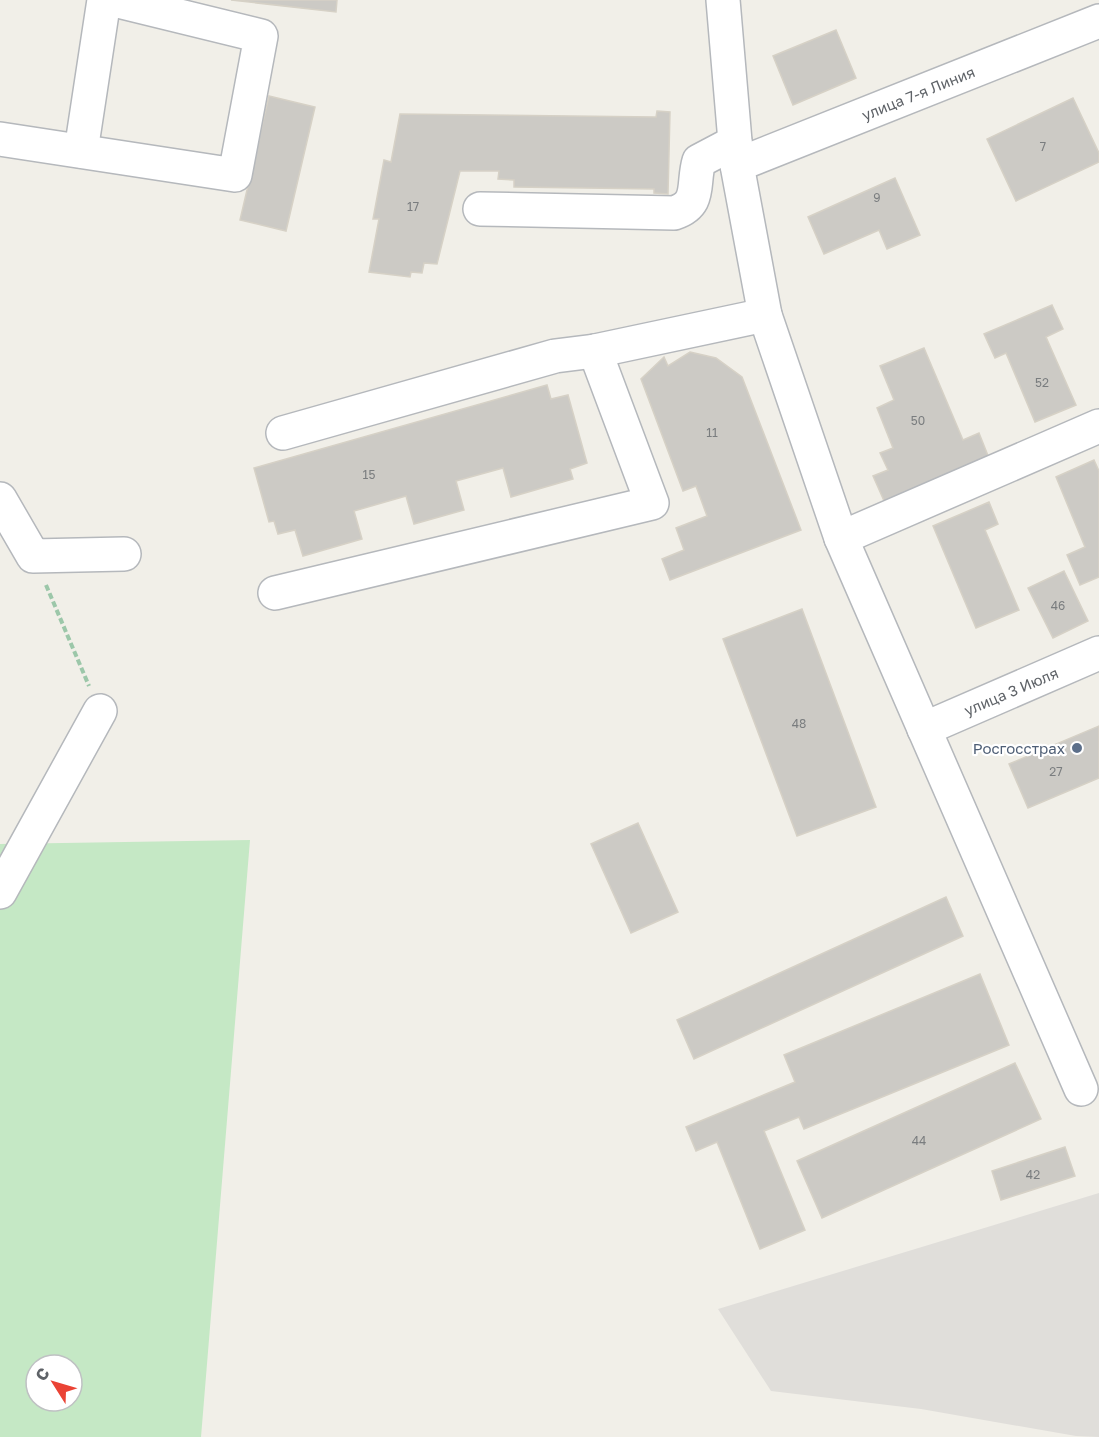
<svg xmlns="http://www.w3.org/2000/svg" width="1099" height="1437" viewBox="0 0 1099 1437" font-family="'Golos Text',sans-serif">
	<style>
		.industrial { fill: #e0deda }
		.green { fill: #c5e8c5; fill-rule: evenodd }
		.building { fill: #cccac5; stroke: #d6d1c6; stroke-width: 1.5 }
		.lines { fill: none; stroke-linecap: round; stroke-linejoin: round }
		.minor-casing { stroke: #b5b8bc; stroke-width: 36 }
		.path { stroke: #9cc7a9; stroke-width: 4; stroke-dasharray: 6 3; stroke-linecap: butt }
		.minor { stroke: #fff; stroke-width: 33 }
		.service-dot { fill: #5c6f8a; stroke: #fff; stroke-width: 2 }
		.labels { text-anchor: middle; dominant-baseline: central; stroke-width: 4.5; stroke-linejoin: round; paint-order: stroke }
		.number-label { font-size: 12px; fill: #7a7d7f }
		.street-label { font-size: 15px; fill: #5f6368; stroke: #fff }
		.service-label { font-size: 15px; fill: #4e5e75; stroke: #fff; text-anchor: end }
	</style>
	<rect width="100%" height="100%" fill="#f1efe8"/>
	<!-- industrial -->
	<path class="industrial" d="M 1099,1193 L 1099,1437 L 1076,1436 L 921,1409 L 771,1391 L 718,1309 Z"/>
	<!-- green -->
	<path class="green" d="M 250,840 L 201,1437 L 0,1437 L 0,844 ZM 36,1365 L 72,1365 L 72,1401 L 36,1401 Z"/>
	<!-- building -->
	<g class="building">
		<path d="M 231,0 L 337,0 L 336,12 Z"/>
		<path d="M 836,30 L 856,78 L 793,105 L 773,56 Z"/>
		<path d="M 269,96 L 315,107 L 286,231 L 240,220 Z"/>
		<path d="M 1073,98 L 1099,153 L 1099,162 L 1016,201 L 987,139 Z"/>
		<path d="M 657,111 L 670,112 L 668,194 L 654,193 L 654,189 L 514,187 L 514,180 L 498,179 L 499,171 L 460,171 L 437,264 L 424,263 L 422,273 L 411,272 L 410,277 L 369,272 L 379,219 L 373,219 L 384,160 L 391,162 L 400,114 L 656,117 Z"/>
		<path d="M 895,178 L 920,235 L 887,249 L 879,230 L 824,254 L 808,217 Z"/>
		<path d="M 1052,305 L 1063,329 L 1046,337 L 1076,405 L 1035,422 L 1006,353 L 995,358 L 984,334 Z"/>
		<path d="M 924,348 L 963,440 L 979,433 L 989,458 L 885,503 L 873,476 L 888,470 L 880,453 L 893,448 L 877,408 L 894,400 L 880,366 Z"/>
		<path d="M 690,352 L 716,358 L 742,377 L 801,530 L 670,580 L 662,559 L 684,550 L 676,528 L 707,516 L 696,486 L 683,491 L 641,379 L 664,357 L 668,366 Z"/>
		<path d="M 547,385 L 551,399 L 568,395 L 587,463 L 570,469 L 573,479 L 511,497 L 503,468 L 456,481 L 464,510 L 414,524 L 406,496 L 354,511 L 362,539 L 303,556 L 295,530 L 278,534 L 274,521 L 269,522 L 254,468 Z"/>
		<path d="M 1094,460 L 1099,471 L 1099,577 L 1080,585 L 1067,555 L 1085,547 L 1056,477 Z"/>
		<path d="M 989,502 L 998,524 L 985,530 L 1019,610 L 976,628 L 933,526 Z"/>
		<path d="M 1064,571 L 1088,621 L 1053,638 L 1028,588 Z"/>
		<path d="M 802,609 L 876,807 L 797,836 L 723,639 Z"/>
		<path d="M 1099,726 L 1099,778 L 1028,808 L 1009,764 Z"/>
		<path d="M 638,823 L 678,912 L 631,933 L 591,844 Z"/>
		<path d="M 946,897 L 963,936 L 694,1059 L 677,1020 Z"/>
		<path d="M 980,974 L 1009,1045 L 804,1129 L 799,1117 L 764,1131 L 805,1230 L 760,1249 L 717,1142 L 696,1151 L 686,1127 L 795,1082 L 784,1055 Z"/>
		<path d="M 1015,1063 L 1041,1119 L 822,1218 L 797,1161 Z"/>
		<path d="M 1065,1147 L 1075,1176 L 1001,1200 L 992,1171 Z"/>
	</g>
	<g class="lines">
		<defs>
			<g id="minor">
				<path d="M 723,0 L 737,165 L 765,315 L 841,538 L 1081,1089"/>
				<path d="M 0,139 L 235,175 L 261,36 L 114,0"/>
				<path d="M 81,151 L 104,0"/>
				<path d="M 737,165 L 1099,21"/>
				<path d="M 480,209 L 674,213 C 702,204 692,184 699,161 L 735,142"/>
				<path d="M 283,433 L 555,356 L 595,351 L 765,315"/>
				<path d="M 0,499 L 33,556 L 124,554"/>
				<path d="M 841,538 L 1099,426"/>
				<path d="M 275,593 L 652,503 L 595,351"/>
				<path d="M 924,729 L 1099,653"/>
				<path d="M 0,892 L 100,711"/>
			</g>
		</defs>
		<!-- minor casing -->
		<use href="#minor" class="minor-casing"/>
		<!-- path -->
		<path class="path" d="M 46,585 L 89,686"/>
		<!-- minor -->
		<use href="#minor" class="minor"/>
	</g>
	<!-- markers -->
	<circle class="service-dot" cx="1077" cy="748" r="6"/>
	<g class="labels">
		<!-- number labels -->
		<g class="number-label">
			<text x="1043" y="146">7</text>
			<text x="877" y="197">9</text>
			<text x="413" y="206">17</text>
			<text x="1042" y="382">52</text>
			<text x="918" y="420">50</text>
			<text x="712" y="432">11</text>
			<text x="369" y="474">15</text>
			<text x="1058" y="605">46</text>
			<text x="799" y="723">48</text>
			<text x="1056" y="771">27</text>
			<text x="919" y="1140">44</text>
			<text x="1033" y="1174">42</text>
		</g>
		<!-- street labels -->
		<g class="street-label">
			<text transform="translate(918 93) rotate(-22)">улица 7-я Линия</text>
			<text transform="translate(1011 691) rotate(-23)">улица 3 Июля</text>
		</g>
		<!-- service labels -->
		<g class="service-label">
			<text x="1065" y="748">Росгосстрах</text>
		</g>
	</g>
	<!-- north arrow -->
	<g transform="translate(54 1383) rotate(307)"><circle r="28" fill="#ffffff" stroke="#bfc1c3" stroke-width="1.5"/>
	<path d="M0-4.5L10 22L0 15L-10 22Z" fill="#ea4335"/>
	<text y="-9" font-size="16" font-weight="bold" text-anchor="middle" fill="#5f6368">С</text>
	</g>
</svg>
